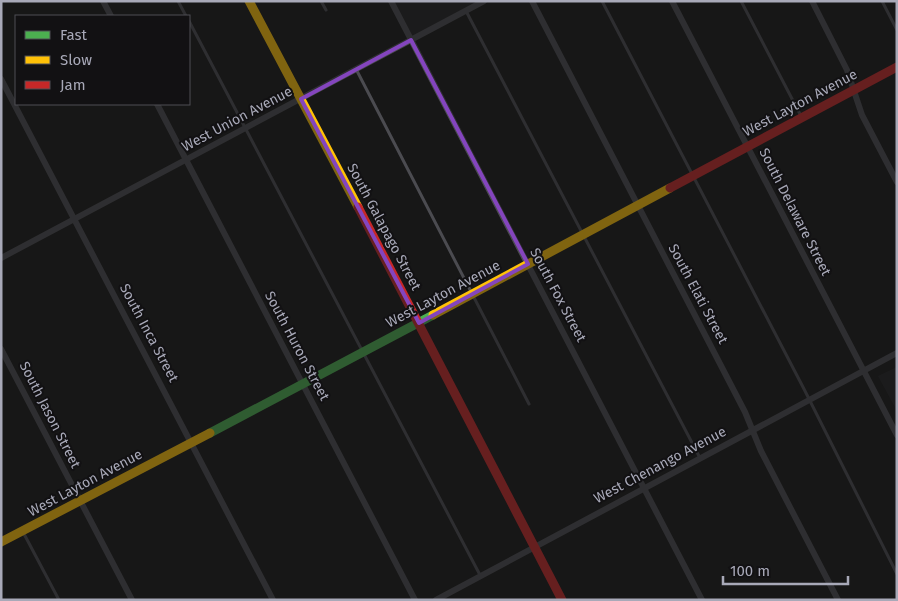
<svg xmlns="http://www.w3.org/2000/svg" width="898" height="601" viewBox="0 0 898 601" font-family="'Fira Sans',sans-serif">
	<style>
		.built { fill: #212123 }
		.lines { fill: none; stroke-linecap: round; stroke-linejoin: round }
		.lane { stroke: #4b4b50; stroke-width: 3 }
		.street { stroke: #4b4b50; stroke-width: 6 }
		.fast { stroke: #4caf50; stroke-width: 9 }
		.slow { stroke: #ffc107; stroke-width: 9 }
		.jam { stroke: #c62828; stroke-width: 9 }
		.marked { fill: none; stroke: #8445be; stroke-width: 4; stroke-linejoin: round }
		.labels { text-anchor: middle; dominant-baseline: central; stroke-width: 4; stroke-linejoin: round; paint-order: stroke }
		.street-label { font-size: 14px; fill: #a8a9b8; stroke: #121113 }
	</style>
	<rect width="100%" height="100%" fill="#171717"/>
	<!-- built -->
	<g class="built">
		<path d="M 391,1 L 484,1 L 411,40 Z"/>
		<path d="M 897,367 L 897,411 L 878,376 Z"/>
	</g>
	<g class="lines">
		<!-- lane -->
		<g class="lane">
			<path d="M 178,1 L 186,16"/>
			<path d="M 321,1 L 326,10"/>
			<path d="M 602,1 L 804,389 L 897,574"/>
			<path d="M 741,1 L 801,116"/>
			<path d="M 882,1 L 897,30"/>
			<path d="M 466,11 L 700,458"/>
			<path d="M 189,21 L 480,575"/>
			<path d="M 356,69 L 529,404"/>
			<path d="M 23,532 L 59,600"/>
		</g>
		<!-- street -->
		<g class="street">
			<path d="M 103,1 L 111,16"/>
			<path d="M 391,1 L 702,600"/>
			<path d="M 532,1 L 745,412 L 761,451 L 838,600"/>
			<path d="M 672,1 L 897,435"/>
			<path d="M 812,1 L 847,70 L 862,115 L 897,182"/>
			<path d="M 1,79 L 273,600"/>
			<path d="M 157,104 L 415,600"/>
			<path d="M 1,258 L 484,1"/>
			<path d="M 1,349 L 132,600"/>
			<path d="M 436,600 L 897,353"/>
		</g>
		<!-- fast -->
		<path class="fast" d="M 210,433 L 433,315"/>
		<!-- slow -->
		<g class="slow">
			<path d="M 249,1 L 358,207"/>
			<path d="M 433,315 L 670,188"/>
			<path d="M 1,542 L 210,433"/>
		</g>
		<!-- jam -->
		<g class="jam">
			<path d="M 670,188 L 897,67"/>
			<path d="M 358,207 L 562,600"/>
		</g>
	</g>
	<!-- marked area -->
	<path d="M0 0H898V601H0ZM 411,40 L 528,264 L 419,323 L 301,99 Z" fill="#171717" fill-opacity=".55" fill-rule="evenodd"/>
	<path class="marked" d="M 411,40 L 528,264 L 419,323 L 301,99 Z"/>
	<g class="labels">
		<!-- street labels -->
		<g class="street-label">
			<text transform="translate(800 103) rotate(-28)">West Layton Avenue</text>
			<text transform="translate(237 119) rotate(-28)">West Union Avenue</text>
			<text transform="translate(795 212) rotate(63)">South Delaware Street</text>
			<text transform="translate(384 227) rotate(62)">South Galapago Street</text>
			<text transform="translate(443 294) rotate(-28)">West Layton Avenue</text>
			<text transform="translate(698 294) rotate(62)">South Elati Street</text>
			<text transform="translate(558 295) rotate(62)">South Fox Street</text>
			<text transform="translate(149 333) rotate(62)">South Inca Street</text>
			<text transform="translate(297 346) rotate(62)">South Huron Street</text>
			<text transform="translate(50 415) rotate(63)">South Jason Street</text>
			<text transform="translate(660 465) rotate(-28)">West Chenango Avenue</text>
			<text transform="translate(85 483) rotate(-28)">West Layton Avenue</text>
		</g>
	</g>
	<!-- border -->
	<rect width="898" height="601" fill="none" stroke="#a8a9b8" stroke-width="5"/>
	<!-- legend -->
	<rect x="15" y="15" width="175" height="90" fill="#121113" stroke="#4e4e55"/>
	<rect x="25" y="31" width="25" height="8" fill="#4caf50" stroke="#4e4e55"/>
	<text x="60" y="40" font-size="15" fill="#a8a9b8">Fast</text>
	<rect x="25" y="56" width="25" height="8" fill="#ffc107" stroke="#4e4e55"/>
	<text x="60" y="65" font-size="15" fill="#a8a9b8">Slow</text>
	<rect x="25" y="81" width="25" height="8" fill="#c62828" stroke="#4e4e55"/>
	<text x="60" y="90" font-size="15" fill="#a8a9b8">Jam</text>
	<!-- scale -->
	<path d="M723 576v8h125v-8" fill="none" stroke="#a8a9b8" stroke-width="2.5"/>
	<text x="730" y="576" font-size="15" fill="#a8a9b8" stroke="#121113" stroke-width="4" paint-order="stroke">100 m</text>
</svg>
